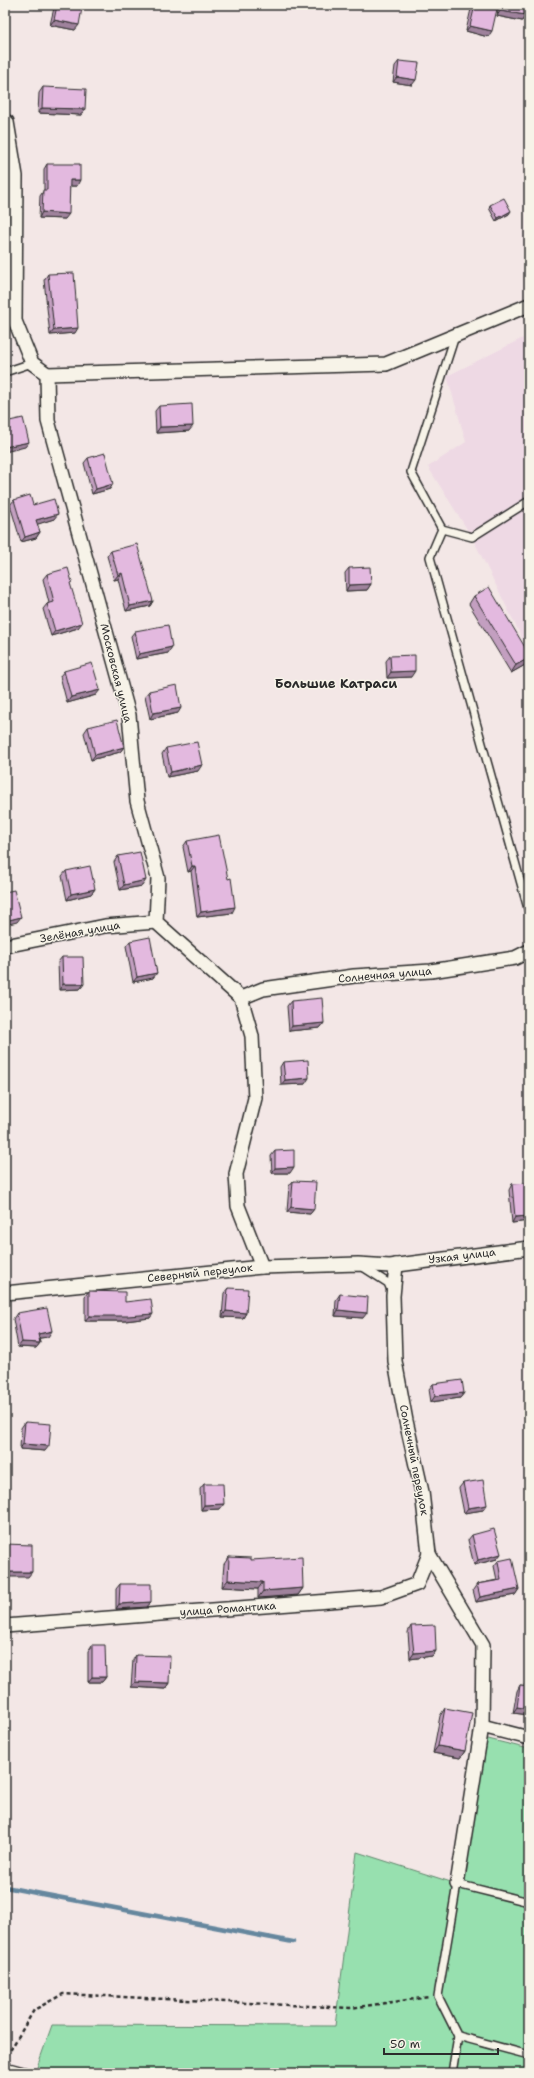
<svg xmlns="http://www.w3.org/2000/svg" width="534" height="2078" viewBox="0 0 534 2078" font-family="'Shantell Sans',sans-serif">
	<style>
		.built { fill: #eed9e4 }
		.green { fill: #97e0af; stroke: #61866d }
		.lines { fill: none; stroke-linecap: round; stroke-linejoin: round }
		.stream { stroke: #65879e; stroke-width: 4.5 }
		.lane-casing { stroke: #2b2b2b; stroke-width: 10 }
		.street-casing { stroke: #2b2b2b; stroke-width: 16 }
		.path { stroke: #2b2b2b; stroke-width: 2.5; stroke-dasharray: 4 3; stroke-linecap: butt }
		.lane { stroke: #f7f3e8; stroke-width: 7 }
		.street { stroke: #f7f3e8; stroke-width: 13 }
		.wall { fill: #c39fc0; stroke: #2b2b2b }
		.shaded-wall { fill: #9f829c; stroke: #2b2b2b }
		.building { fill: #e3b9df; stroke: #2b2b2b }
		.labels { text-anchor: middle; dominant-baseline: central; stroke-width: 3; stroke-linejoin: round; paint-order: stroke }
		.street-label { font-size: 11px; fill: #2b2b2b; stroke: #f7f3e8 }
		.quarter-label { font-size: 13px; font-weight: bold; fill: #2b2b2b; stroke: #f7f3e8 }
	</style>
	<rect width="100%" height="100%" fill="#f3e7e6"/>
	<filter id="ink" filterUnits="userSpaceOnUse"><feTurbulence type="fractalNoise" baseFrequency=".025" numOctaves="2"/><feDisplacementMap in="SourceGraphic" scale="8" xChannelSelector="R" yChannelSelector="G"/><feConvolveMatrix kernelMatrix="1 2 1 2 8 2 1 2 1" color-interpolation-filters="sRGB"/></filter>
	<g filter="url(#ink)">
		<!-- built -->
		<path class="built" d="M 529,335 L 529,652 L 472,537 L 428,467 L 466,442 L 447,376 Z"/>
		<!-- green -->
		<path class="green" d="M 480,1737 L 529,1749 L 529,2073 L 35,2073 L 52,2025 L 335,2026 L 357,1852 L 457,1884 Z"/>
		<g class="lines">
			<!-- stream -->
			<path class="stream" d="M 5,1887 L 293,1942"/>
			<defs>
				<g id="lane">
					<path d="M 455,336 L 411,472 L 442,529 L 430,557 L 529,912"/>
					<path d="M 5,372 L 32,363"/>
					<path d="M 442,529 L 472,537 L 529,501"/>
					<path d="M 363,1267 L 388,1283 L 391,1290"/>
					<path d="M 458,2036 L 529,2055"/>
					<path d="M 5,2066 L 31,2073"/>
					<path d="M 452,2073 L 458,2036 L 438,1996 L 457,1884 L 529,1902"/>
				</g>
				<g id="street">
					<path d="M 5,121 L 7,122 L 16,176 L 15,321 L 32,363 L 47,374 L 48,421 L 129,715 L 137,801 L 158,878 L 156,922 L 241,998 L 252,1036 L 255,1098 L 236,1174 L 238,1206 L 262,1267"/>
					<path d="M 47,374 L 386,364 L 529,305"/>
					<path d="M 5,946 L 105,926 L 156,922"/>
					<path d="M 241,998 L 263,989 L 354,976 L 431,971 L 515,958 L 529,951"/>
					<path d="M 396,1265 L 393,1296 L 395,1361 L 406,1421 L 422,1492 L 429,1554 L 483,1645 L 482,1726 L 457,1884"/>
					<path d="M 5,1293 L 262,1267 L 358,1264 L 390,1266 L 529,1248"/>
					<path d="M 5,1626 L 381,1597 L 417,1584 L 429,1554"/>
					<path d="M 482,1726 L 529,1738"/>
				</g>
			</defs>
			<!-- lane casing -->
			<use href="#lane" class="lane-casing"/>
			<!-- street casing -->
			<use href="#street" class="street-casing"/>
			<!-- path -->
			<path class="path" d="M 7,2056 L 34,2010 L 63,1994 L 350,2008 L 429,1997"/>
			<!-- lane -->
			<use href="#lane" class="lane"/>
			<!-- street -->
			<use href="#street" class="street"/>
		</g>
		<!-- wall -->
		<g class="wall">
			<path d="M 56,5 L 68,5 L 75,30 L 50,25 L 54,8 Z"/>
			<path d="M 474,5 L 482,5 L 488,37 L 466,31 L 471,9 Z"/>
			<path d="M 499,5 L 527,5 L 526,15 L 522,21 L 497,16 Z"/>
			<path d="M 399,61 L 412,85 L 393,82 L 395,66 Z"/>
			<path d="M 43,87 L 81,115 L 38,113 L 39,93 Z"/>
			<path d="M 47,164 L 77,186 L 70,186 L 65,219 L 39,218 L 40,196 L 44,190 L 44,169 Z"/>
			<path d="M 490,205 L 509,214 L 496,221 L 489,208 Z"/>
			<path d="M 48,274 L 75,333 L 50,335 L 44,280 Z"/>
			<path d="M 159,406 L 189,431 L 156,433 L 155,411 Z"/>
			<path d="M 88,458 L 110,489 L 92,494 L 84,463 Z"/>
			<path d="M 14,500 L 33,505 L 54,519 L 37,524 L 40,532 L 36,538 L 21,542 L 10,505 Z"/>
			<path d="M 111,551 L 153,601 L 150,606 L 126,611 L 118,579 L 114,580 L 107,556 Z"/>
			<path d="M 349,568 L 371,584 L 367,590 L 346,591 L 345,573 Z"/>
			<path d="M 47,574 L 70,584 L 78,628 L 51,636 L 43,609 L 47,604 L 49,603 L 43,579 Z"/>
			<path d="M 474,596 L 525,665 L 511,673 L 469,604 Z"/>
			<path d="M 135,631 L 168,653 L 136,659 L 131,636 Z"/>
			<path d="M 390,656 L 411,677 L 387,678 L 386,661 Z"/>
			<path d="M 64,671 L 96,695 L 67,703 L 60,676 Z"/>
			<path d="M 149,691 L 178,713 L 150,719 L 145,696 Z"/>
			<path d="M 88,727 L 124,747 L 120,752 L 91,760 L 84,733 Z"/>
			<path d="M 166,748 L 198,771 L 167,777 L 162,754 Z"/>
			<path d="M 187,841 L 232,913 L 197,917 L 191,871 L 188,872 L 183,847 Z"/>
			<path d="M 118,856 L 142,886 L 120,890 L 114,862 Z"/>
			<path d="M 66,871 L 95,889 L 91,894 L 67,900 L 62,876 Z"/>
			<path d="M 130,941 L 153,978 L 133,982 L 126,946 Z"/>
			<path d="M 62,957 L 84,984 L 80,989 L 59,990 L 58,962 Z"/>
			<path d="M 291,1001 L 324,1023 L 320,1028 L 289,1031 L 287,1006 Z"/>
			<path d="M 283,1062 L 305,1084 L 281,1085 L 280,1067 Z"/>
			<path d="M 275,1151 L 290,1173 L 272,1173 L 271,1156 Z"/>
			<path d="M 293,1181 L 314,1209 L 310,1214 L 287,1212 L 289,1186 Z"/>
			<path d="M 529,1183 L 529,1221 L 512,1223 L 509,1190 L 512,1184 Z"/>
			<path d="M 228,1288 L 246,1313 L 243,1318 L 222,1317 L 224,1293 Z"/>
			<path d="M 89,1291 L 125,1302 L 150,1318 L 125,1321 L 85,1321 L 85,1296 Z"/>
			<path d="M 340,1294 L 363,1318 L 335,1316 L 336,1300 Z"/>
			<path d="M 17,1313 L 48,1337 L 39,1338 L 40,1343 L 36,1348 L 18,1347 L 13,1319 Z"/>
			<path d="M 433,1384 L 464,1393 L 460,1398 L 431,1402 L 429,1389 Z"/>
			<path d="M 25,1422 L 45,1451 L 20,1449 L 21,1428 Z"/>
			<path d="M 463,1483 L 483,1510 L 464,1513 L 459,1488 Z"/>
			<path d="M 204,1484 L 220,1509 L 201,1510 L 200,1489 Z"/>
			<path d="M 472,1535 L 497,1559 L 474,1565 L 468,1540 Z"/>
			<path d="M 229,1557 L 251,1560 L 303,1588 L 298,1595 L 258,1598 L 258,1589 L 222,1587 L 224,1564 Z"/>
			<path d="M 498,1561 L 519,1589 L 515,1595 L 476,1602 L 473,1590 L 477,1584 L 497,1580 L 494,1566 Z"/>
			<path d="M 120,1584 L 151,1602 L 147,1607 L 116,1609 L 116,1589 Z"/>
			<path d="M 411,1626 L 436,1651 L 432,1656 L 410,1659 L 408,1632 Z"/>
			<path d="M 92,1645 L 106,1677 L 102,1682 L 88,1682 L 88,1651 Z"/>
			<path d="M 136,1655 L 169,1683 L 165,1689 L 131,1687 L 133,1660 Z"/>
			<path d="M 520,1685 L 529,1686 L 529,1715 L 513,1713 L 517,1691 Z"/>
			<path d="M 445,1708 L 465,1751 L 460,1758 L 433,1753 L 440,1716 Z"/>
		</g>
		<!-- shaded-wall -->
		<g class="shaded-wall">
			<path d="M 500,11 L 526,15 L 522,21 L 497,16 Z"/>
			<path d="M 54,20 L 79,25 L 75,30 L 50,25 Z"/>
			<path d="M 470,26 L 492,31 L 488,37 L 466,31 Z"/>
			<path d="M 397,77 L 416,80 L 412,85 L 393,82 Z"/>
			<path d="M 42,108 L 85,109 L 81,115 L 38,113 Z"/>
			<path d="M 70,180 L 80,180 L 77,186 L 67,186 Z"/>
			<path d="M 511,211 L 509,214 L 496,221 L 498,218 Z"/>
			<path d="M 42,212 L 69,214 L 65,219 L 39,218 Z"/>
			<path d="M 78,328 L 75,333 L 50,335 L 54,330 Z"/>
			<path d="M 193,426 L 189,431 L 156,433 L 160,427 Z"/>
			<path d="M 29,442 L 25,447 L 5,452 L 5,447 Z"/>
			<path d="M 113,484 L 110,489 L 92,494 L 96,489 Z"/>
			<path d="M 58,514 L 54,519 L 32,526 L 36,520 Z"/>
			<path d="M 40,532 L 36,538 L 21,542 L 25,537 Z"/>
			<path d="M 122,573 L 118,579 L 114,580 L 118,575 Z"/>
			<path d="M 371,584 L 367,590 L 346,591 L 349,585 Z"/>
			<path d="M 153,601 L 150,606 L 126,611 L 130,606 Z"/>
			<path d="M 82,623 L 78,628 L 51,636 L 55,631 Z"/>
			<path d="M 172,647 L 168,653 L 136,659 L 139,654 Z"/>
			<path d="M 529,658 L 529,659 L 525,665 L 511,673 L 516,665 Z"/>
			<path d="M 415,671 L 411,677 L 387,678 L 391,672 Z"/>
			<path d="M 100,690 L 96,695 L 67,703 L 71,697 Z"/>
			<path d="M 181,708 L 178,713 L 150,719 L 153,713 Z"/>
			<path d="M 124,747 L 120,752 L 91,760 L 95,755 Z"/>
			<path d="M 202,765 L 198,771 L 167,777 L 171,772 Z"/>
			<path d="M 192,866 L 195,866 L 191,871 L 188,872 Z"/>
			<path d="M 146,880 L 142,886 L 120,890 L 124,885 Z"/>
			<path d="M 95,889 L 91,894 L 67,900 L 71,894 Z"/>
			<path d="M 235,907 L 232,913 L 197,917 L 201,912 Z"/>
			<path d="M 21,917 L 17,922 L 5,925 L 5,921 Z"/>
			<path d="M 157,973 L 153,978 L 133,982 L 137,977 Z"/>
			<path d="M 63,984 L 84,984 L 80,989 L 59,990 Z"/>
			<path d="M 324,1023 L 320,1028 L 289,1031 L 292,1026 Z"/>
			<path d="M 309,1078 L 305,1084 L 281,1085 L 285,1080 Z"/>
			<path d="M 294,1167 L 290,1173 L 272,1173 L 275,1168 Z"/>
			<path d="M 291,1207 L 314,1209 L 310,1214 L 287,1212 Z"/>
			<path d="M 529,1216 L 529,1221 L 512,1223 L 515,1217 Z"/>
			<path d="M 338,1310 L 367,1313 L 363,1318 L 335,1316 Z"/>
			<path d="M 226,1311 L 246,1313 L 243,1318 L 222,1317 Z"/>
			<path d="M 153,1314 L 150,1318 L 125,1321 L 85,1321 L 89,1316 Z"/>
			<path d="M 52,1331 L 48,1337 L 34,1339 L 38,1334 Z"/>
			<path d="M 22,1342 L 40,1343 L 36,1348 L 18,1347 Z"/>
			<path d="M 464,1393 L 460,1398 L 431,1402 L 435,1396 Z"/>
			<path d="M 23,1444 L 49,1446 L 45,1451 L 20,1449 Z"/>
			<path d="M 224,1504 L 220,1509 L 201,1510 L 204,1505 Z"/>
			<path d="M 487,1505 L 483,1510 L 464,1513 L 468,1508 Z"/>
			<path d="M 501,1554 L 497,1559 L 474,1565 L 478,1560 Z"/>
			<path d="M 5,1572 L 32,1572 L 28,1577 L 5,1577 Z"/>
			<path d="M 228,1580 L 263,1582 L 258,1589 L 222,1587 Z"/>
			<path d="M 303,1588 L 298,1595 L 258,1598 L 263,1591 Z"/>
			<path d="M 519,1589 L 515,1595 L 476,1602 L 480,1597 Z"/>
			<path d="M 151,1602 L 147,1607 L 116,1609 L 119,1604 Z"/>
			<path d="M 436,1651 L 432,1656 L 410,1659 L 414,1653 Z"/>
			<path d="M 92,1677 L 106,1677 L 102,1682 L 88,1682 Z"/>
			<path d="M 135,1682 L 169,1683 L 165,1689 L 131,1687 Z"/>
			<path d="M 517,1707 L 529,1709 L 529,1715 L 513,1713 Z"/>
			<path d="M 438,1746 L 465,1751 L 460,1758 L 433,1753 Z"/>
		</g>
		<!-- building -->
		<g class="building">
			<path d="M 57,5 L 68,5 L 82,8 L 79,25 L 54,20 Z"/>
			<path d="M 475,5 L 482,5 L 497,9 L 492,31 L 470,26 Z"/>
			<path d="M 501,5 L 527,5 L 526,15 L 500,11 Z"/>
			<path d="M 399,61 L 419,63 L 416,80 L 397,77 Z"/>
			<path d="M 43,87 L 86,89 L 85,109 L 42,108 Z"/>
			<path d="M 47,164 L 80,164 L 80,180 L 70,180 L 69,214 L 42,212 L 43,190 L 47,190 Z"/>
			<path d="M 504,198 L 511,211 L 498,218 L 490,205 Z"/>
			<path d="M 74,273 L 78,328 L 54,330 L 48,274 Z"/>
			<path d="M 192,404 L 193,426 L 160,427 L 159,406 Z"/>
			<path d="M 23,418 L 29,442 L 5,447 L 5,422 Z"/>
			<path d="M 105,453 L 113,484 L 96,489 L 88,458 Z"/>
			<path d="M 30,495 L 33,505 L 54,499 L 58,514 L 36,520 L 40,532 L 25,537 L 14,500 Z"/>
			<path d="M 137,544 L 153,601 L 130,606 L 122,573 L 118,575 L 111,551 Z"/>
			<path d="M 370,567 L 371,584 L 349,585 L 349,568 Z"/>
			<path d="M 68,568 L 72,582 L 70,583 L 82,623 L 55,631 L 47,604 L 54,602 L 47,574 Z"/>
			<path d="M 489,587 L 529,654 L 529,658 L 516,665 L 474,596 Z"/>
			<path d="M 168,625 L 172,647 L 139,654 L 135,631 Z"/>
			<path d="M 415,655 L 415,671 L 391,672 L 390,656 Z"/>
			<path d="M 92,663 L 100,690 L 71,697 L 64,671 Z"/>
			<path d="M 177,685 L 181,708 L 153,713 L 149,691 Z"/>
			<path d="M 117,720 L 124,747 L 95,755 L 88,727 Z"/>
			<path d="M 197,742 L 202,765 L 171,772 L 166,748 Z"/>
			<path d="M 219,835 L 228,879 L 231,878 L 235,907 L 201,912 L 195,866 L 192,866 L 187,841 Z"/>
			<path d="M 140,852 L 146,880 L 124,885 L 118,856 Z"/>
			<path d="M 90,866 L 95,889 L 71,894 L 66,871 Z"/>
			<path d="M 14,890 L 21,917 L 5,921 L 5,892 Z"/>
			<path d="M 150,937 L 157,973 L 137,977 L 130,941 Z"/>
			<path d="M 62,957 L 83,957 L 84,984 L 63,984 Z"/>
			<path d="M 322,998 L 324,1023 L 292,1026 L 291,1001 Z"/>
			<path d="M 308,1060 L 309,1078 L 285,1080 L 283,1062 Z"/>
			<path d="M 294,1150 L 294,1167 L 275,1168 L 275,1151 Z"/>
			<path d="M 293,1181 L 316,1182 L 314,1209 L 291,1207 Z"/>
			<path d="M 529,1183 L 529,1216 L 515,1217 L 512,1184 Z"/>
			<path d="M 228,1288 L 248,1289 L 246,1313 L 226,1311 Z"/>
			<path d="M 89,1291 L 125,1292 L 125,1302 L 151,1299 L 153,1314 L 128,1316 L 89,1316 Z"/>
			<path d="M 340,1294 L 368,1297 L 367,1313 L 338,1310 Z"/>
			<path d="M 47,1308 L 52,1331 L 38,1334 L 40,1343 L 22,1342 L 17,1313 Z"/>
			<path d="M 462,1380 L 464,1393 L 435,1396 L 433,1384 Z"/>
			<path d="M 25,1422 L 51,1424 L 49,1446 L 23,1444 Z"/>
			<path d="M 483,1480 L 487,1505 L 468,1508 L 463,1483 Z"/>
			<path d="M 204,1484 L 223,1484 L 224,1504 L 204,1505 Z"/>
			<path d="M 494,1529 L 501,1554 L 478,1560 L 472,1535 Z"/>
			<path d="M 5,1544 L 32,1545 L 32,1572 L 5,1572 Z"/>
			<path d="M 229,1557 L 251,1558 L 251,1560 L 302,1557 L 303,1588 L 263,1591 L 263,1582 L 228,1580 Z"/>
			<path d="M 512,1558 L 519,1589 L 480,1597 L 477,1584 L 501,1580 L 498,1561 Z"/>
			<path d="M 120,1584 L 151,1584 L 151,1602 L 119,1604 Z"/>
			<path d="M 435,1625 L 436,1651 L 414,1653 L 411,1626 Z"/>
			<path d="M 92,1645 L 105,1645 L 106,1677 L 92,1677 Z"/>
			<path d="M 136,1655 L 170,1656 L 169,1683 L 135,1682 Z"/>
			<path d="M 520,1685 L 529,1686 L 529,1709 L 517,1707 Z"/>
			<path d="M 445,1708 L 472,1713 L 465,1751 L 438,1746 Z"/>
		</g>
	</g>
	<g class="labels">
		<!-- street labels -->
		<g class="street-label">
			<text transform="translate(116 673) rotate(76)">Московская улица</text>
			<text transform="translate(80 932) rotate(-10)">Зелёная улица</text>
			<text transform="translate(385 975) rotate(-5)">Солнечная улица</text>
			<text transform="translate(462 1256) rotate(-7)">Узкая улица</text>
			<text transform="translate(200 1273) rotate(-6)">Северный переулок</text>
			<text transform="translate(414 1460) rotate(79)">Солнечный переулок</text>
			<text transform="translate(228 1609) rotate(-4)">улица Романтика</text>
		</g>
		<!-- quarter labels -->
		<g class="quarter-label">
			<text x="336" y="683">Большие Катраси</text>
		</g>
	</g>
	<!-- margin -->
	<rect width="534" height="2078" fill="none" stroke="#f7f3e8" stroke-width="20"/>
	<rect x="10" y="10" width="514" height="2058" fill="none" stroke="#2b2b2b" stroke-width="1.5" filter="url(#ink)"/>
	<!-- scale -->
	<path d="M384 2048v6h114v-6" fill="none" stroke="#2b2b2b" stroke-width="2"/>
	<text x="390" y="2048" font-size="12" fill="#2b2b2b" stroke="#f7f3e8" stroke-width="3" paint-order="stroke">50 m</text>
</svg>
